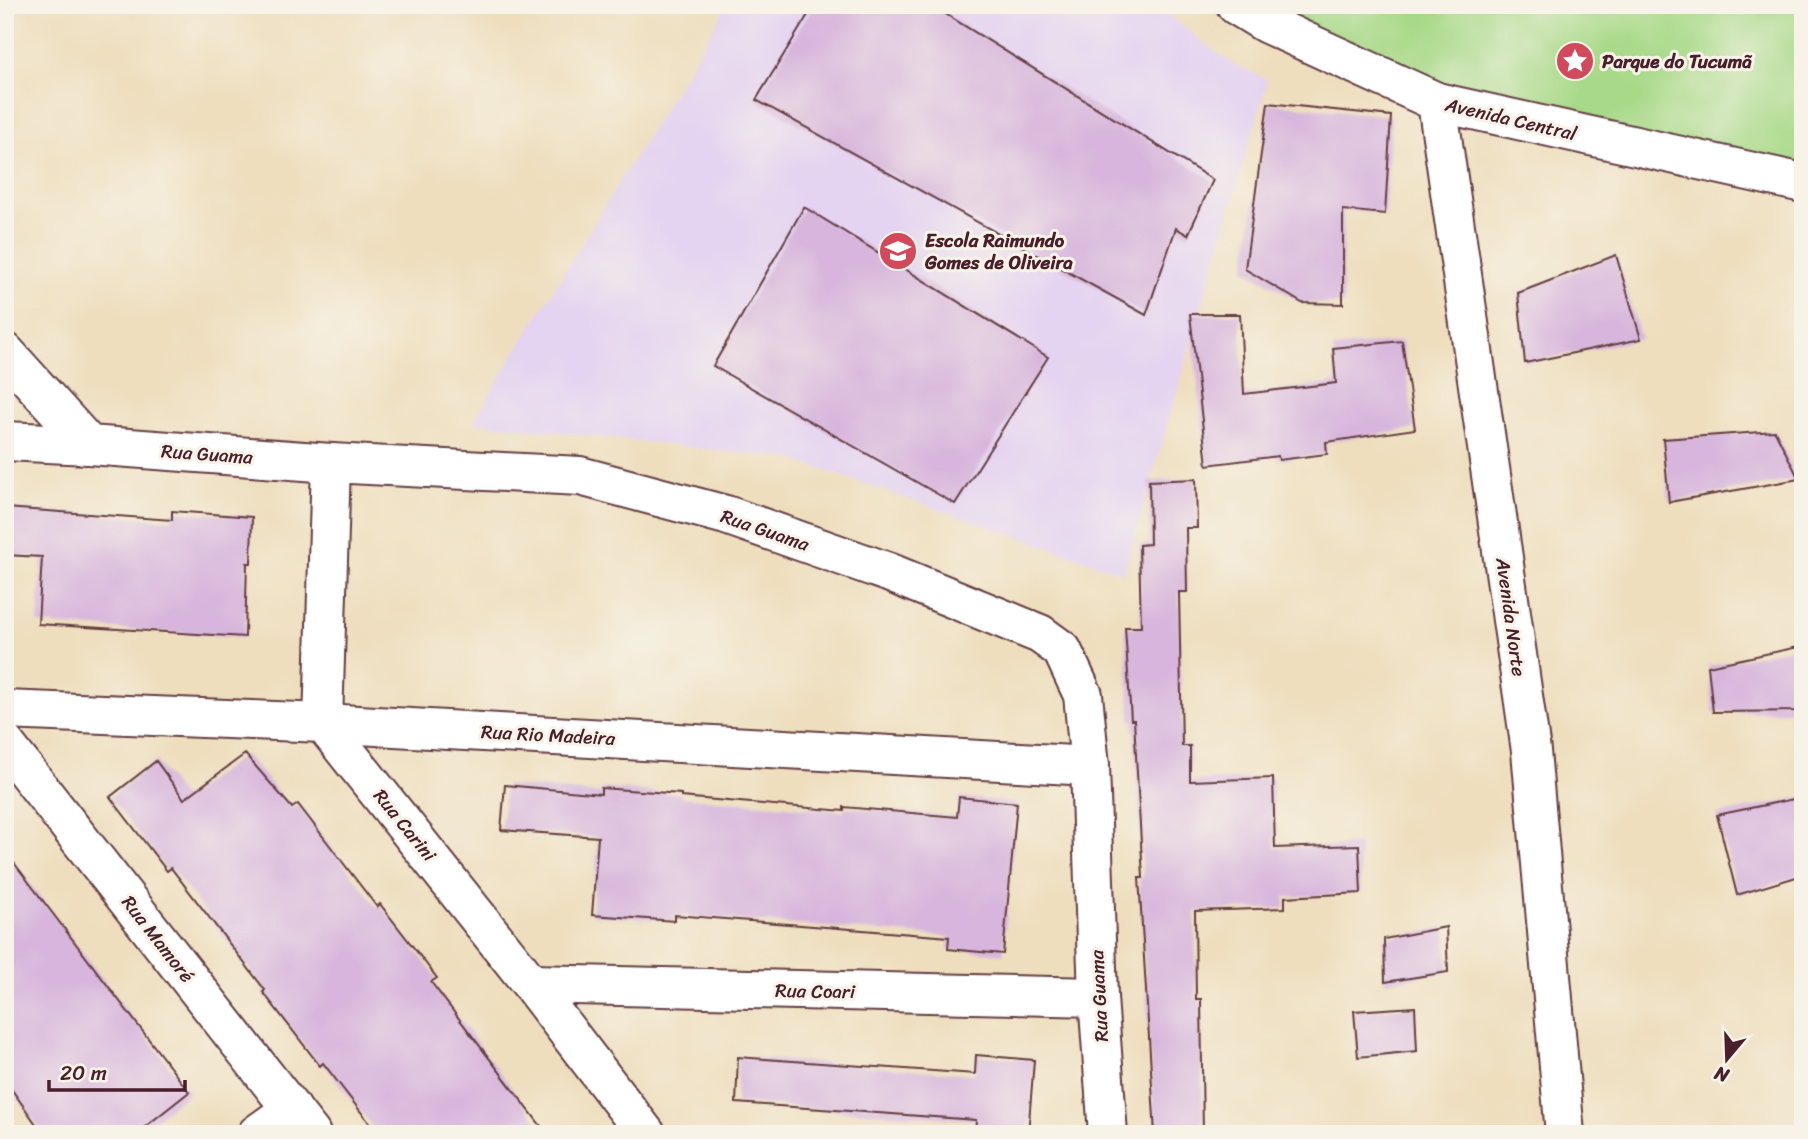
<svg xmlns="http://www.w3.org/2000/svg" width="1808" height="1139" viewBox="0 0 1808 1139" font-family="Sriracha,sans-serif">
	<style>
		.built { fill: #e4d3f1 }
		.green { fill: #a8d988; stroke: #797c5a; stroke-width: 2 }
		.building { fill: #d7b5dc }
		.lines { fill: none; stroke-linecap: round; stroke-linejoin: round }
		.minor-casing { stroke: #633c41; stroke-width: 42 }
		.minor { stroke: #fff; stroke-width: 38 }
		.labels { text-anchor: middle; dominant-baseline: central; stroke-width: 6; stroke-linejoin: round; paint-order: stroke }
		.poi-label { font-size: 19px; font-weight: bold; fill: #4a1f2b; stroke: #f7f3e8; text-anchor: start }
		.street-label { font-size: 19px; fill: #4a1f2b; stroke: #f7f3e8 }
	</style>
	<rect width="100%" height="100%" fill="#f7f3e8"/>
	<filter id="ink" filterUnits="userSpaceOnUse"><feTurbulence type="fractalNoise" baseFrequency=".0143" numOctaves="2"/><feDisplacementMap in="SourceGraphic" scale="14" xChannelSelector="R" yChannelSelector="G"/><feConvolveMatrix kernelMatrix="1 2 1 2 8 2 1 2 1" color-interpolation-filters="sRGB"/></filter>
	<filter id="wash" filterUnits="userSpaceOnUse"><feTurbulence type="fractalNoise" baseFrequency=".00686" numOctaves="4" result="noise"/><feDisplacementMap in="SourceGraphic" scale="28" xChannelSelector="R" yChannelSelector="G"/><feGaussianBlur stdDeviation="1.57" result="paint"/><feColorMatrix in="noise" values="0 0 0 0 0 0 0 0 0 0 0 0 0 0 0 0 0 1.4 0 .05"/><feComposite in="paint" operator="in"/></filter>
	<g filter="url(#wash)">
		<rect width="100%" height="100%" fill="#eedebe"/>
		<!-- built -->
		<path class="built" d="M 727,5 L 1155,5 L 1231,63 L 1268,80 L 1124,573 L 792,459 L 473,422 Z"/>
		<!-- green -->
		<path class="green" d="M 1239,5 L 1803,5 L 1803,183 L 1437,102 Z"/>
		<g id="blocks">
			<!-- building -->
			<g class="building">
				<path d="M 814,5 L 931,5 L 1213,180 L 1188,235 L 1176,228 L 1146,315 L 756,100 Z"/>
				<path d="M 1268,103 L 1391,116 L 1385,214 L 1343,210 L 1343,304 L 1302,303 L 1245,269 Z"/>
				<path d="M 804,207 L 1048,357 L 955,504 L 713,366 Z"/>
				<path d="M 1616,255 L 1641,339 L 1525,363 L 1518,293 Z"/>
				<path d="M 1190,314 L 1240,314 L 1244,394 L 1336,383 L 1333,348 L 1402,341 L 1415,429 L 1326,442 L 1327,454 L 1279,460 L 1278,456 L 1207,465 Z"/>
				<path d="M 1775,431 L 1799,479 L 1669,502 L 1663,439 Z"/>
				<path d="M 1196,479 L 1197,528 L 1186,528 L 1187,592 L 1179,592 L 1182,746 L 1190,746 L 1190,781 L 1273,778 L 1275,848 L 1359,845 L 1361,893 L 1285,897 L 1285,908 L 1195,911 L 1196,999 L 1201,999 L 1203,1134 L 1155,1134 L 1139,878 L 1143,878 L 1134,720 L 1131,720 L 1125,627 L 1141,627 L 1139,545 L 1150,544 L 1149,481 Z"/>
				<path d="M 5,508 L 172,520 L 172,511 L 252,517 L 251,563 L 247,563 L 245,637 L 38,624 L 42,557 L 5,555 Z"/>
				<path d="M 1803,646 L 1803,711 L 1713,712 L 1708,666 Z"/>
				<path d="M 245,754 L 292,808 L 298,804 L 377,907 L 380,904 L 437,978 L 431,982 L 547,1134 L 378,1134 L 323,1063 L 320,1066 L 263,992 L 265,990 L 171,868 L 167,871 L 110,797 L 156,761 L 184,799 Z"/>
				<path d="M 505,785 L 601,794 L 601,788 L 681,794 L 681,797 L 844,811 L 844,807 L 957,817 L 959,797 L 1017,803 L 1003,954 L 948,949 L 949,937 L 675,915 L 675,921 L 592,915 L 598,837 L 501,830 Z"/>
				<path d="M 1803,797 L 1803,875 L 1737,895 L 1717,815 Z"/>
				<path d="M 5,851 L 189,1092 L 136,1134 L 43,1134 L 5,1080 Z"/>
				<path d="M 1446,927 L 1448,972 L 1385,982 L 1384,939 Z"/>
				<path d="M 1415,1007 L 1417,1051 L 1358,1057 L 1354,1011 Z"/>
				<path d="M 976,1055 L 1034,1060 L 1028,1134 L 975,1134 L 976,1120 L 736,1103 L 738,1057 L 975,1074 Z"/>
			</g>
		</g>
	</g>
	<g filter="url(#ink)">
		<use href="#blocks" fill-opacity="0" stroke="#633c41" stroke-width="2"/>
		<g class="lines">
			<defs>
				<g id="minor">
					<path d="M 1236,5 L 1267,24 L 1437,102 L 1803,183"/>
					<path d="M 1437,102 L 1531,751 L 1565,1134"/>
					<path d="M 5,352 L 89,445 L 331,463 L 580,476 L 726,515 L 888,572 L 1040,634 L 1062,650 L 1083,695 L 1090,766 L 1098,997 L 1108,1134"/>
					<path d="M 5,441 L 89,445"/>
					<path d="M 331,463 L 323,723 L 531,984 L 646,1134"/>
					<path d="M 5,710 L 323,723 L 1090,766"/>
					<path d="M 5,744 L 311,1134"/>
					<path d="M 531,984 L 1098,997"/>
					<path d="M 257,1134 L 292,1109"/>
				</g>
			</defs>
			<!-- minor casing -->
			<use href="#minor" class="minor-casing"/>
			<!-- minor -->
			<use href="#minor" class="minor"/>
		</g>
	</g>
	<!-- icons -->
	<defs>
		<symbol id="sight-disc" viewBox="-11 -11 22 22"><circle r="9.5" fill="#d1495b" stroke="#f7f3e8"/><path d="M0-6L1.8-2.2L6-1.7L2.9 1.2L3.7 5.4L0 3.3L-3.7 5.4L-2.9 1.2L-6-1.7L-1.8-2.2Z" fill="#fff"/></symbol>
		<symbol id="school-disc" viewBox="-11 -11 22 22"><circle r="9.5" fill="#d1495b" stroke="#f7f3e8"/><path d="M0-5L7-2L0 1L-7-2ZM-4 1L0 2.5L4 1V4Q0 6-4 4Z" fill="#fff"/></symbol>
	</defs>
	<g fill-rule="evenodd">
		<use href="#sight-disc" x="1553" y="39" width="44" height="44"/>
		<use href="#school-disc" x="876" y="229" width="44" height="44"/>
	</g>
	<g class="labels">
		<!-- poi labels -->
		<g class="poi-label">
			<text x="1602" y="61">Parque do Tucumã</text>
			<text x="925" y="240">Escola Raimundo<tspan x="925" dy="22">Gomes de Oliveira</tspan></text>
		</g>
		<!-- street labels -->
		<g class="street-label">
			<text transform="translate(1511 119) rotate(13)">Avenida Central</text>
			<text transform="translate(207 454) rotate(4)">Rua Guama</text>
			<text transform="translate(765 530) rotate(19)">Rua Guama</text>
			<text transform="translate(1511 617) rotate(82)">Avenida Norte</text>
			<text transform="translate(548 735) rotate(3)">Rua Rio Madeira</text>
			<text transform="translate(405 825) rotate(51)">Rua Carini</text>
			<text transform="translate(158 939) rotate(52)">Rua Mamoré</text>
			<text transform="translate(815 991) rotate(1)">Rua Coari</text>
			<text transform="translate(1099 996) rotate(-93)">Rua Guama</text>
		</g>
	</g>
	<!-- margin -->
	<rect width="1808" height="1139" fill="none" stroke="#f7f3e8" stroke-width="28"/>
	<!-- north arrow -->
	<g transform="translate(1727 1059) rotate(199)" stroke="#f7f3e8" stroke-width="5" paint-order="stroke">
	<path d="M0-5L12 26L0 18L-12 26Z" fill="#4a1f2b"/>
	<text y="-10" font-size="19" font-weight="bold" text-anchor="middle" fill="#4a1f2b">N</text>
	</g>
	<!-- scale -->
	<path d="M49 1080v10h136v-10" fill="none" stroke="#4a1f2b" stroke-width="3.5"/>
	<text x="60" y="1080" font-size="21" fill="#4a1f2b" stroke="#f7f3e8" stroke-width="5" paint-order="stroke">20 m</text>
</svg>
